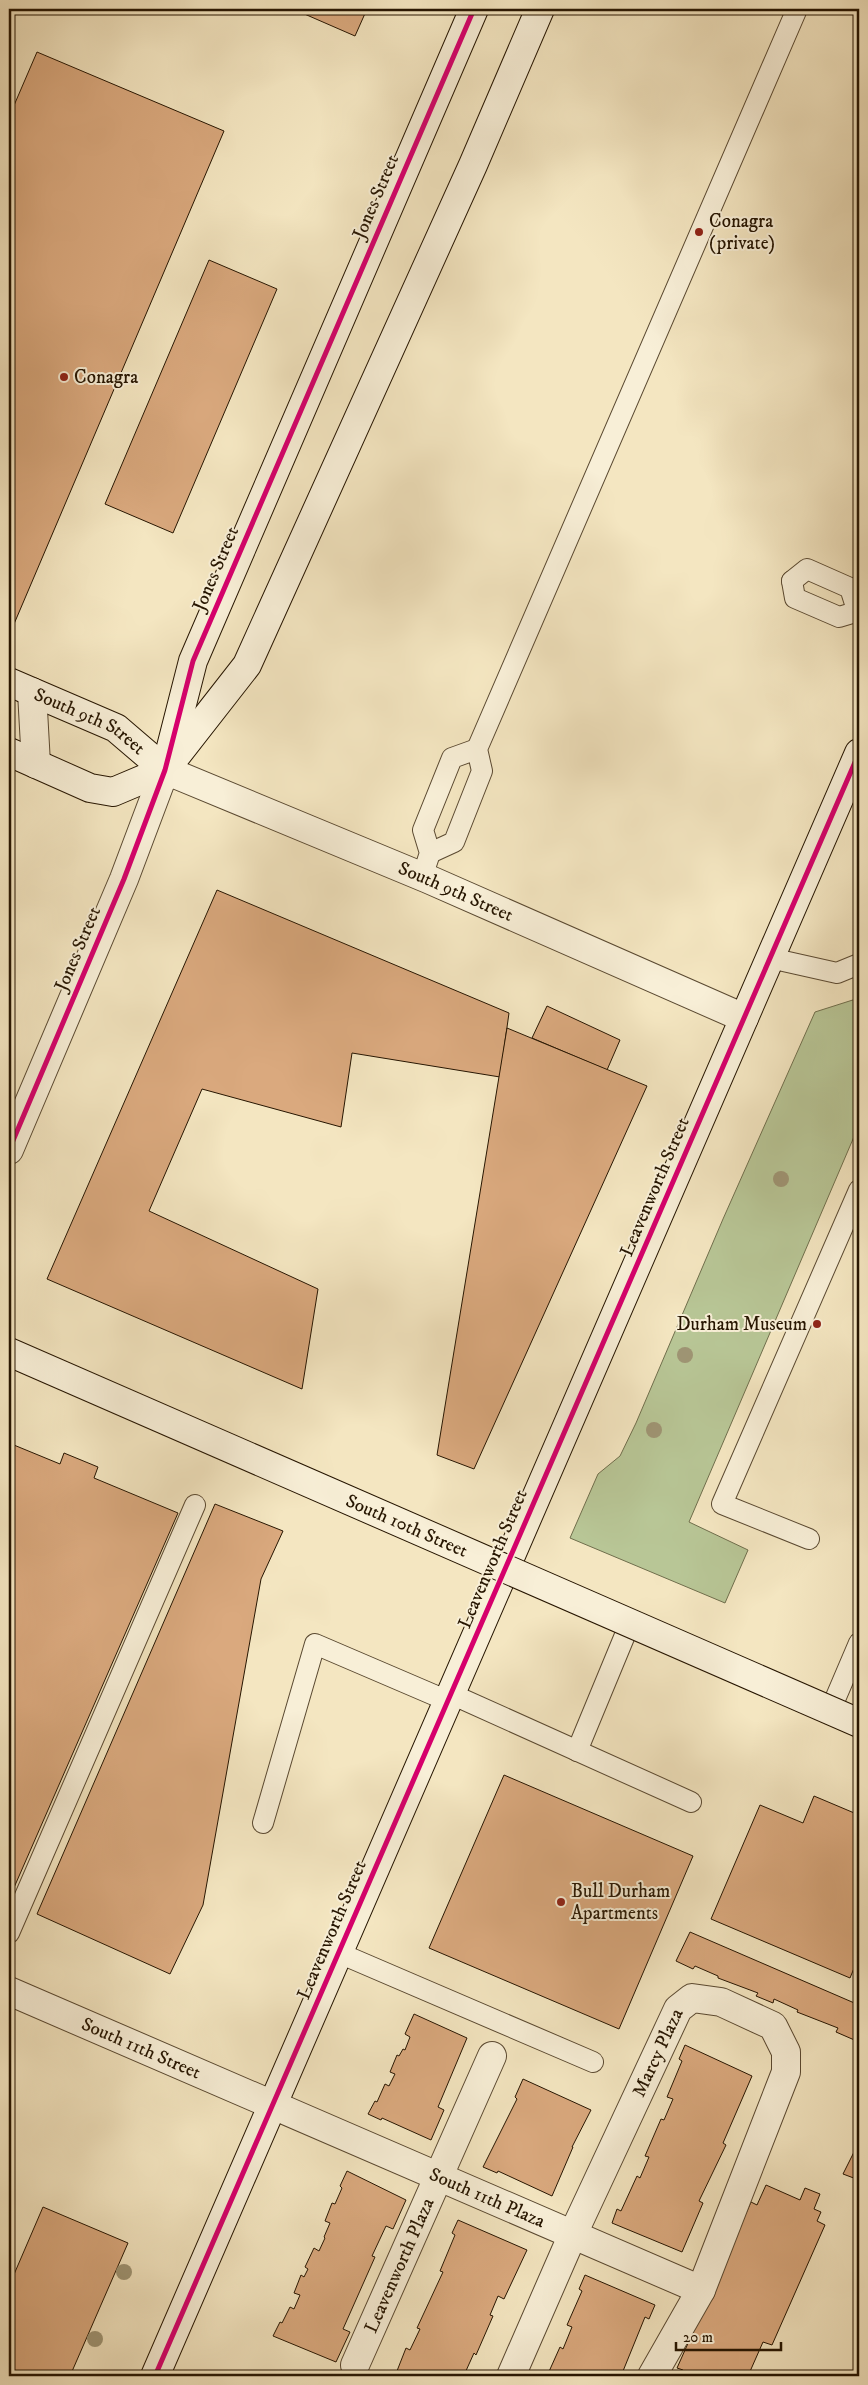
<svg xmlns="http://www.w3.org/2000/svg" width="868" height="2385" viewBox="0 0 868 2385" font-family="'IM FELL DW Pica',serif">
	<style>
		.green { fill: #b8c696; stroke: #6f6e4c }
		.building { fill: #daa97e; stroke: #261501 }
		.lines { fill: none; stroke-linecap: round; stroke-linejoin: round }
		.lane-casing { stroke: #5a4931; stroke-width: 22 }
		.street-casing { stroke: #5a4931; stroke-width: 30 }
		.secondary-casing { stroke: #261501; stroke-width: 30 }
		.lane { stroke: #f8efd7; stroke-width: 20 }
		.street { stroke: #f8efd7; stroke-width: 28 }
		.secondary { stroke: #f8efd7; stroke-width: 28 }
		.secondary-bridge-casing { stroke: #261501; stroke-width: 30; stroke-linecap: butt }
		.secondary-bridge { stroke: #f8efd7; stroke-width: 28 }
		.cycleway-casing { stroke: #f8efd7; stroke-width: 8 }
		.cycleway { stroke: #d6006c; stroke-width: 5 }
		.tree { fill: #9f9574 }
		.poi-dot { fill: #8f2418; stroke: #f8efd7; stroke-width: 2 }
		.labels { text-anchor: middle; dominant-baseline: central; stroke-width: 4; stroke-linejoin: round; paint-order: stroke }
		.street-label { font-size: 19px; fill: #261501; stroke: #f8efd7 }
		.poi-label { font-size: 19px; fill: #261501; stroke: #f8efd7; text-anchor: start }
	</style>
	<rect width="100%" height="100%" fill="#f4e6c1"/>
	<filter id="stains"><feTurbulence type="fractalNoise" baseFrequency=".004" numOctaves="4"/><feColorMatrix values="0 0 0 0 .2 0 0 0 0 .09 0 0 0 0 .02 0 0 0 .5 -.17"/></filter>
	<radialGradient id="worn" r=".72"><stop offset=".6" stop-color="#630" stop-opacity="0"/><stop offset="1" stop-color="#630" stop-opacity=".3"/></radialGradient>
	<!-- green -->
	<path class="green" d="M 859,998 L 859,1125 L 689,1522 L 748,1550 L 725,1603 L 570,1538 L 598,1474 L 620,1456 L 636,1423 L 723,1219 L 815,1012 Z"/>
	<!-- building -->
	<g class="building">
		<path d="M 293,9 L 367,9 L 355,36 Z"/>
		<path d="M 37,52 L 224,131 L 14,624 L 9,622 L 9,117 Z"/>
		<path d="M 209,260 L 277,289 L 173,533 L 105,504 Z"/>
		<path d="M 217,890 L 509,1013 L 500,1077 L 352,1053 L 341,1127 L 202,1089 L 149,1211 L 318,1289 L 302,1389 L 47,1279 Z"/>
		<path d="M 547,1006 L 620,1040 L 607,1070 L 532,1038 Z"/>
		<path d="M 507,1028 L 647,1086 L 474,1469 L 437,1455 Z"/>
		<path d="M 9,1443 L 60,1464 L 64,1453 L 98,1467 L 94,1478 L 178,1513 L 9,1899 Z"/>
		<path d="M 215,1504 L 283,1531 L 261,1579 L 203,1905 L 170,1974 L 37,1914 Z"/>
		<path d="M 504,1775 L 693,1856 L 619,2029 L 429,1948 Z"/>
		<path d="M 814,1796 L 859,1815 L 859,1956 L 850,1978 L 711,1919 L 760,1805 L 803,1823 Z"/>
		<path d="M 690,1932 L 859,2005 L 859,2042 L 836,2032 L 838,2028 L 797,2012 L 798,2010 L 774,1999 L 773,2003 L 756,1996 L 758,1993 L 718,1978 L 718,1976 L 695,1966 L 693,1969 L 676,1961 Z"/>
		<path d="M 414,2014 L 467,2038 L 438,2107 L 444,2110 L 431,2140 L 382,2118 L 381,2120 L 368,2114 L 375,2101 L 377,2102 L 385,2084 L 389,2086 L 395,2074 L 390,2072 L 397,2055 L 399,2056 L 403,2049 L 405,2050 L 410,2037 L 405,2034 Z"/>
		<path d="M 685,2045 L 752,2076 L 723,2143 L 726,2145 L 699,2201 L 703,2203 L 682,2252 L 612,2223 L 617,2209 L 621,2211 L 637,2176 L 640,2178 L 649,2157 L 645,2156 L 661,2119 L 664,2120 L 673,2099 L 667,2097 L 682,2061 L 679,2059 Z"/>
		<path d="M 523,2079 L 591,2110 L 572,2147 L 573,2147 L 552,2196 L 498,2171 L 497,2173 L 483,2167 L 517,2099 L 515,2097 Z"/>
		<path d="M 859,2142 L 859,2180 L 843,2174 Z"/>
		<path d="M 347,2171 L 406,2200 L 393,2229 L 386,2226 L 372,2256 L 375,2257 L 343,2329 L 350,2332 L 336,2362 L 273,2336 L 280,2322 L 282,2323 L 290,2307 L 294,2309 L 300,2295 L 294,2293 L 301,2275 L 304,2277 L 308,2269 L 305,2267 L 314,2248 L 319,2251 L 325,2238 L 324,2237 L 330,2223 L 325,2221 L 332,2203 L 335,2204 L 342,2188 L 340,2186 Z"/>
		<path d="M 766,2185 L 800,2200 L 805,2188 L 820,2194 L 814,2209 L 821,2212 L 817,2221 L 825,2225 L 772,2345 L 763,2342 L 748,2376 L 680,2376 L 683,2370 L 677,2368 L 751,2202 L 757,2205 Z"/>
		<path d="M 43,2207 L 128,2243 L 70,2376 L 9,2376 L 9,2286 Z"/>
		<path d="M 458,2220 L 527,2250 L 504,2299 L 498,2296 L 490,2315 L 493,2316 L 476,2355 L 474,2353 L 465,2373 L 470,2376 L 395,2376 L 406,2348 L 410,2350 L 420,2329 L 417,2328 L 443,2272 L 440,2271 L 455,2235 L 452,2233 Z"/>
		<path d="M 585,2275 L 655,2305 L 649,2319 L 645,2317 L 621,2376 L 547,2376 L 560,2347 L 563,2349 L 572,2327 L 567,2325 L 582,2291 L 579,2289 Z"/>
	</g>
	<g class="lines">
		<defs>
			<g id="lane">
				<path d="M 792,581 L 807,569 L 850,588 L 857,610"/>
				<path d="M 792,581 L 795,598 L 839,617 L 859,611"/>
				<path d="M 430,853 L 454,842 L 482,771 L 477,749 L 797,9"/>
				<path d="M 426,865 L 430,853 L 423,830 L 452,758 L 477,749"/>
				<path d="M 770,958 L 837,973 L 859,964"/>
				<path d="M 809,1539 L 722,1504 L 859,1190"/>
				<path d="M 451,1694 L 691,1802"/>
				<path d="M 830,1711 L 859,1643"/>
				<path d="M 577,1751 L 630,1623"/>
				<path d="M 263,1823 L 315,1644 L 448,1701"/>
				<path d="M 9,1933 L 195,1505"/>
				<path d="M 339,1953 L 593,2062"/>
			</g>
			<g id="street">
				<path d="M 32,692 L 36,764"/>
				<path id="s1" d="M 9,1150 L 124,879 L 165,770 L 428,879 L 744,1018"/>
				<path id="s2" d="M 9,1991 L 701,2290"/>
				<path id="s3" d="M 355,2365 L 492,2056"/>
				<path id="s4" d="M 511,2376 L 573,2234 L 678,2009 L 692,1998 L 721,2002 L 773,2026 L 786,2052 L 786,2072 L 701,2290 L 652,2376"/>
			</g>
			<g id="secondary">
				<path id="s5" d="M 9,682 L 116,728 L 165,770"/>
				<path d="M 9,752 L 90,788 L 113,792 L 165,770 L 247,665 L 473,165 L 540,9"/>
				<path d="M 168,759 L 193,661 L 474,9"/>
				<path d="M 155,2376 L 859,753"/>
			</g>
		</defs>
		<!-- lane casing -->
		<use href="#lane" class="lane-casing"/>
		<!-- street casing -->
		<use href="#street" class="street-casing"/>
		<!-- secondary casing -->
		<use href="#secondary" class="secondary-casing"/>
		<!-- lane -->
		<use href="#lane" class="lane"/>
		<!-- street -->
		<use href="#street" class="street"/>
		<!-- secondary -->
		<use href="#secondary" class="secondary"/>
		<defs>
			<g id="secondary-bridge">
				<path id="s6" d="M 9,1352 L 859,1723"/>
			</g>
		</defs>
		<!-- secondary-bridge casing -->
		<use href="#secondary-bridge" class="secondary-bridge-casing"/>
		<!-- secondary-bridge -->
		<use href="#secondary-bridge" class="secondary-bridge"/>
		<defs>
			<g id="cycleway">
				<path d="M 9,1150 L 124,879 L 165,770 L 193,661 L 474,9"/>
				<path d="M 155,2376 L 859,753"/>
			</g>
		</defs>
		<!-- cycleway casing -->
		<use href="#cycleway" class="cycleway-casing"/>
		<!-- cycleway -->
		<use href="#cycleway" class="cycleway"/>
	</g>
	<!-- trees -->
	<g class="tree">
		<circle cx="781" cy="1179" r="8"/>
		<circle cx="685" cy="1355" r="8"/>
		<circle cx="654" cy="1430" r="8"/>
		<circle cx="124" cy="2272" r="8"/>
		<circle cx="95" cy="2339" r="8"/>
	</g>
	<!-- markers -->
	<g class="poi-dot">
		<circle cx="699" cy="232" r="5"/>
		<circle cx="64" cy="377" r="5"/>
		<circle cx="817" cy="1324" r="5"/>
		<circle cx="561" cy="1902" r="5"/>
	</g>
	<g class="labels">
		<!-- street labels -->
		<g class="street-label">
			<text transform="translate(376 197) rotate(-67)">Jones Street</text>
			<text transform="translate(216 569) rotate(-67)">Jones Street</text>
			<text stroke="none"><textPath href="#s5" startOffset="90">South 9th Street</textPath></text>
			<text stroke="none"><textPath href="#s1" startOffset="726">South 9th Street</textPath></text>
			<text transform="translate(78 949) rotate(-67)">Jones Street</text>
			<text transform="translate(655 1187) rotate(-67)">Leavenworth Street</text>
			<text stroke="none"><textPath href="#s6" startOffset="434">South 10th Street</textPath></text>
			<text transform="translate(493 1559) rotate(-67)">Leavenworth Street</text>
			<text transform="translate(332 1930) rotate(-67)">Leavenworth Street</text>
			<text stroke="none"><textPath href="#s2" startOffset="144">South 11th Street</textPath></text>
			<text stroke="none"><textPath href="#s4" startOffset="355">Marcy Plaza</textPath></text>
			<text stroke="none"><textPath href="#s2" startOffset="521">South 11th Plaza</textPath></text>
			<text stroke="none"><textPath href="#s3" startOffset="109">Leavenworth Plaza</textPath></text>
		</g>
		<!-- poi labels -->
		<g class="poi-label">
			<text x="709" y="221">Conagra<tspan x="709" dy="22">(private)</tspan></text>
			<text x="74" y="377">Conagra</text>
			<text x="807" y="1324" text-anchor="end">Durham Museum</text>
			<text x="571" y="1891">Bull Durham<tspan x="571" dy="22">Apartments</tspan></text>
		</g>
	</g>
	<!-- margin -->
	<rect width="868" height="2385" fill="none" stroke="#f4e6c1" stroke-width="30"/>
	<rect x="10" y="10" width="848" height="2365" fill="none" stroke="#261501" stroke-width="2.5"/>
	<rect x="15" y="15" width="838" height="2355" fill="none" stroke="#261501"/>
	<!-- scale -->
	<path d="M676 2342v8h105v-8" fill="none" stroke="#261501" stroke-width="2.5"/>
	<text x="683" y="2342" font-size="15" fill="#261501" stroke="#f8efd7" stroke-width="4" paint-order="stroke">20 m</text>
	<rect width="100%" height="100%" filter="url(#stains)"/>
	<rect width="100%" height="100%" fill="url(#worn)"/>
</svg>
